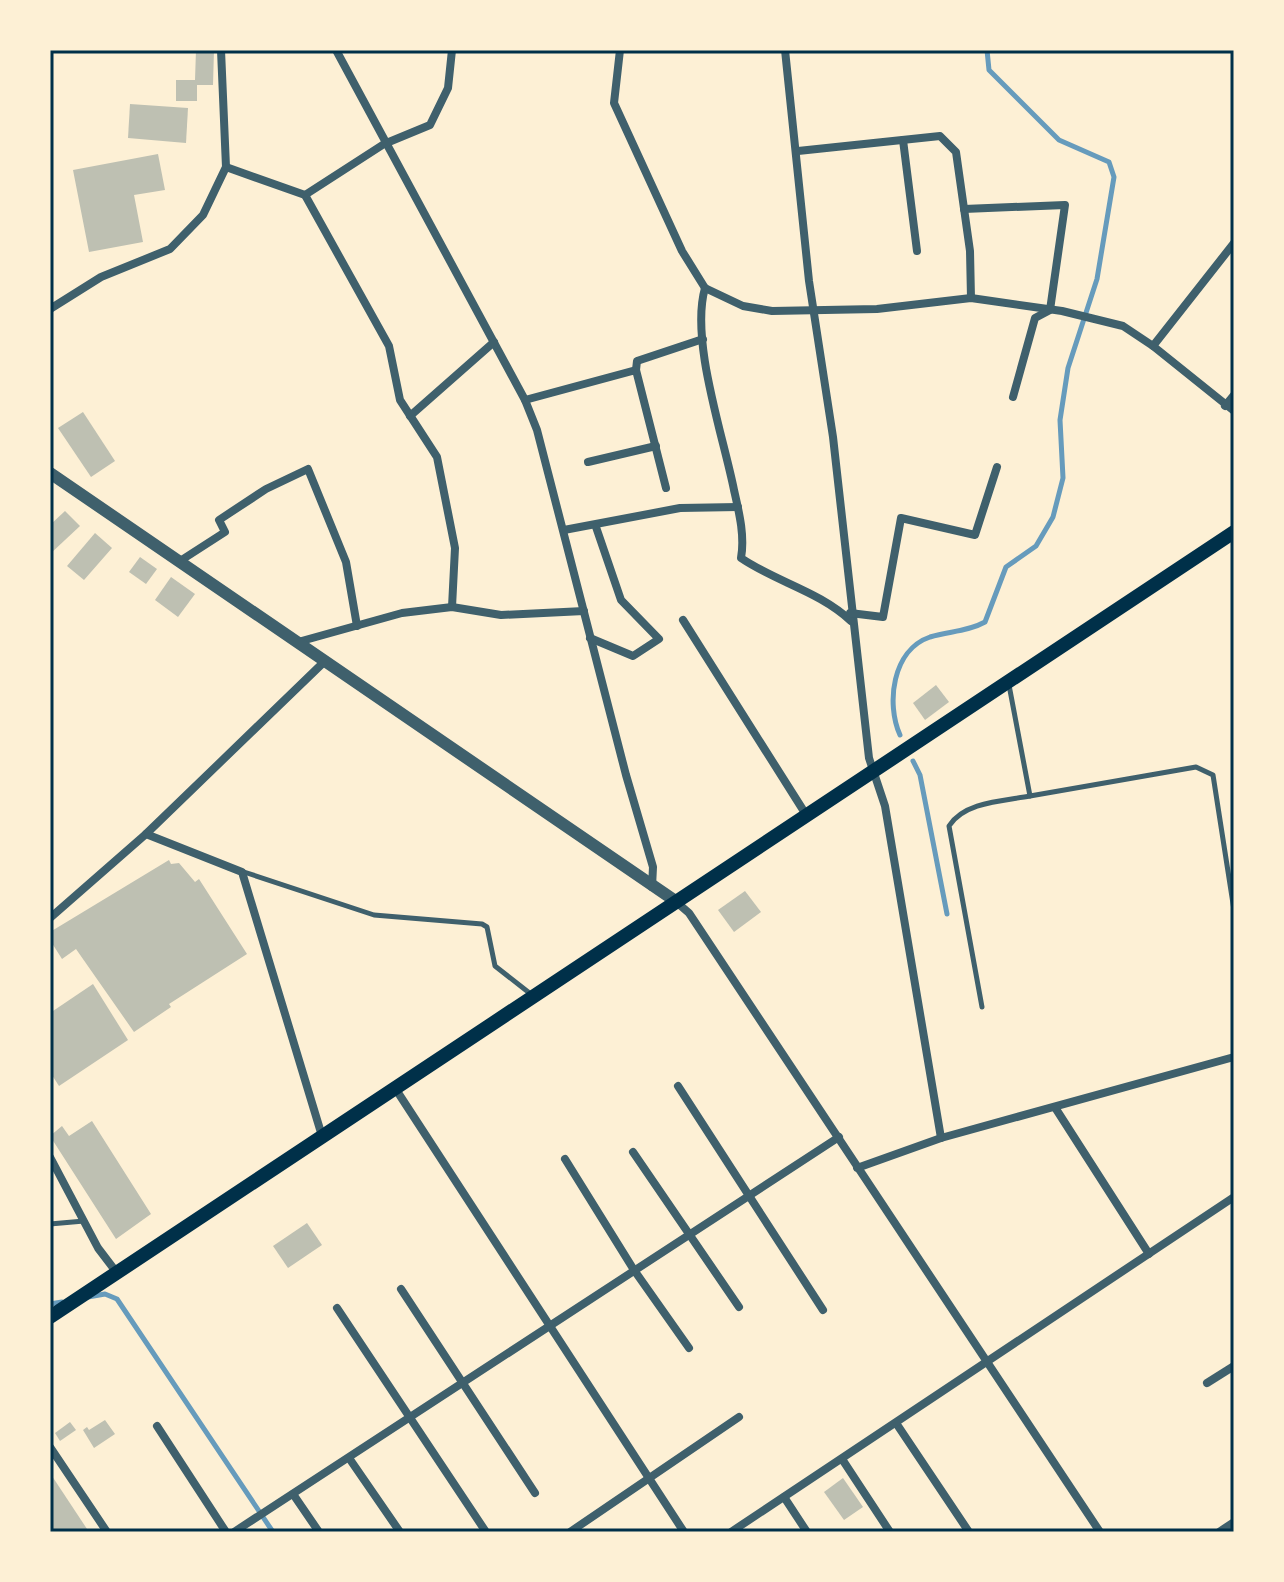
<svg xmlns="http://www.w3.org/2000/svg" width="1284" height="1582" viewBox="0 0 1284 1582" font-family="'PT Sans Narrow',sans-serif">
	<style>
		.lines { fill: none; stroke-linecap: round; stroke-linejoin: round }
		.stream { stroke: #669bbc; stroke-width: 5 }
		.building { fill: #bec0b2 }
		.service { stroke: #3f606c; stroke-width: 5 }
		.minor { stroke: #3f606c; stroke-width: 8 }
		.tertiary { stroke: #3f606c; stroke-width: 12 }
		.secondary { stroke: #003049; stroke-width: 14 }
		.neatline { fill: none; stroke: #003049; stroke-width: 3 }
	</style>
	<rect width="100%" height="100%" fill="#fdf0d5"/>
	<g class="lines">
		<!-- stream -->
		<g class="stream">
			<path d="M 900,735 C 886,704 892,650 930,637 C 949,631 967,632 985,622 L 1006,567 L 1036,546 L 1053,517 L 1063,478 L 1060,420 L 1068,368 L 1097,279 L 1114,177 L 1109,162 L 1059,140 L 989,70 L 987,50"/>
			<path d="M 913,761 L 920,775 L 947,914"/>
			<path d="M 88,1297 L 105,1294 L 117,1299 L 273,1532"/>
			<path d="M 50,1304 L 62,1302"/>
		</g>
	</g>
	<!-- building -->
	<g class="building">
		<path d="M 196,50 L 214,50 L 213,85 L 197,85 L 197,101 L 176,101 L 176,80 L 195,80 Z"/>
		<path d="M 130,104 L 188,108 L 186,143 L 128,138 Z"/>
		<path d="M 158,154 L 165,190 L 134,195 L 143,242 L 89,252 L 73,170 Z"/>
		<path d="M 83,412 L 115,461 L 91,477 L 58,428 Z"/>
		<path d="M 65,511 L 80,526 L 50,554 L 50,525 Z"/>
		<path d="M 95,533 L 112,548 L 84,580 L 67,566 Z"/>
		<path d="M 140,557 L 157,569 L 146,584 L 129,572 Z"/>
		<path d="M 171,577 L 195,594 L 178,617 L 155,600 Z"/>
		<path d="M 936,685 L 949,702 L 925,720 L 913,703 Z"/>
		<path d="M 169,860 L 171,864 L 179,863 L 195,882 L 199,879 L 247,954 L 169,1004 L 171,1007 L 134,1032 L 76,949 L 62,959 L 50,940 L 50,932 Z"/>
		<path d="M 745,891 L 761,912 L 734,932 L 718,910 Z"/>
		<path d="M 93,984 L 128,1040 L 59,1086 L 50,1072 L 50,1013 Z"/>
		<path d="M 92,1121 L 151,1214 L 116,1239 L 50,1136 L 62,1126 L 69,1136 Z"/>
		<path d="M 307,1223 L 322,1245 L 288,1268 L 273,1246 Z"/>
		<path d="M 105,1420 L 115,1434 L 94,1448 L 83,1430 L 87,1427 L 89,1430 Z"/>
		<path d="M 70,1422 L 76,1430 L 60,1441 L 55,1433 Z"/>
		<path d="M 50,1473 L 89,1532 L 50,1532 Z"/>
		<path d="M 843,1478 L 863,1507 L 844,1520 L 824,1492 Z"/>
	</g>
	<g class="lines">
		<!-- service -->
		<g class="service">
			<path d="M 1030,796 L 1196,767 L 1213,775 L 1234,910"/>
			<path d="M 244,872 L 374,915 L 482,924 L 487,927 L 495,966 L 532,995"/>
			<path d="M 982,1007 L 949,826 C 964,802 1003,801 1030,796 L 1009,685"/>
			<path d="M 50,1224 L 84,1221"/>
		</g>
		<!-- minor -->
		<g class="minor">
			<path d="M 336,50 L 525,400 L 537,430 L 626,775 L 653,867 L 652,887"/>
			<path d="M 620,50 L 614,103 L 682,251 L 705,288 L 743,306 L 772,311 L 877,309 L 971,298 L 1062,311 L 1123,326 L 1153,346"/>
			<path d="M 785,50 L 809,281 L 833,437 L 869,758 L 885,806 L 941,1138"/>
			<path d="M 903,140 L 917,251"/>
			<path d="M 798,151 L 940,136 L 956,152 L 970,251 L 971,298"/>
			<path d="M 226,167 L 305,195 L 389,346 L 400,400 L 437,457 L 455,548 L 452,607"/>
			<path d="M 305,195 L 384,144 L 430,125 L 448,88 L 452,50"/>
			<path d="M 964,209 L 1065,205 L 1050,310 L 1035,318 L 1013,397"/>
			<path d="M 1234,243 L 1153,346 L 1234,411"/>
			<path d="M 705,288 C 690,340 723,435 734,490 C 739,512 745,536 741,558 C 776,582 819,591 851,621"/>
			<path d="M 50,309 L 101,277 L 170,249 L 203,215 L 226,167 L 221,50"/>
			<path d="M 636,370 L 637,361 L 703,339"/>
			<path d="M 525,400 L 636,370 L 666,488"/>
			<path d="M 1225,406 L 1234,395"/>
			<path d="M 410,416 L 494,342"/>
			<path d="M 588,462 L 656,446"/>
			<path d="M 564,530 L 680,508 L 738,507"/>
			<path d="M 180,561 L 225,532 L 219,520 L 266,489 L 308,469 L 346,562 L 357,626"/>
			<path d="M 850,613 L 883,617 L 901,518 L 975,535 L 997,467"/>
			<path d="M 683,620 L 805,813"/>
			<path d="M 590,638 L 633,656 L 659,639 L 621,600 L 596,527"/>
			<path d="M 298,642 L 402,613 L 452,607 L 501,615 L 584,611"/>
			<path d="M 674,900 L 689,913 L 1100,1532"/>
			<path d="M 50,918 L 146,834"/>
			<path d="M 678,1086 L 823,1310"/>
			<path d="M 395,1088 L 684,1532"/>
			<path d="M 1056,1109 L 1149,1254"/>
			<path d="M 322,1136 L 242,872 L 146,834 L 325,661"/>
			<path d="M 633,1152 L 739,1307"/>
			<path d="M 50,1157 L 98,1248 L 117,1273"/>
			<path d="M 565,1159 L 634,1270 L 689,1348"/>
			<path d="M 857,1168 L 941,1138 L 1234,1057"/>
			<path d="M 401,1289 L 535,1493"/>
			<path d="M 337,1308 L 486,1532"/>
			<path d="M 1207,1383 L 1234,1366"/>
			<path d="M 896,1423 L 969,1532"/>
			<path d="M 157,1426 L 226,1532"/>
			<path d="M 50,1447 L 107,1532"/>
			<path d="M 349,1458 L 400,1532"/>
			<path d="M 842,1459 L 890,1532"/>
			<path d="M 293,1494 L 319,1532"/>
			<path d="M 784,1497 L 807,1532"/>
			<path d="M 234,1532 L 839,1137"/>
			<path d="M 570,1532 L 739,1417"/>
			<path d="M 731,1532 L 1234,1197"/>
			<path d="M 1219,1532 L 1234,1522"/>
		</g>
		<!-- tertiary -->
		<path class="tertiary" d="M 50,473 L 674,900"/>
		<!-- secondary -->
		<path class="secondary" d="M 50,1317 L 1234,532"/>
	</g>
	<!-- border -->
	<rect width="1284" height="1582" fill="none" stroke="#fdf0d5" stroke-width="104"/>
	<rect x="52" y="52" width="1180" height="1478" class="neatline"/>
</svg>
